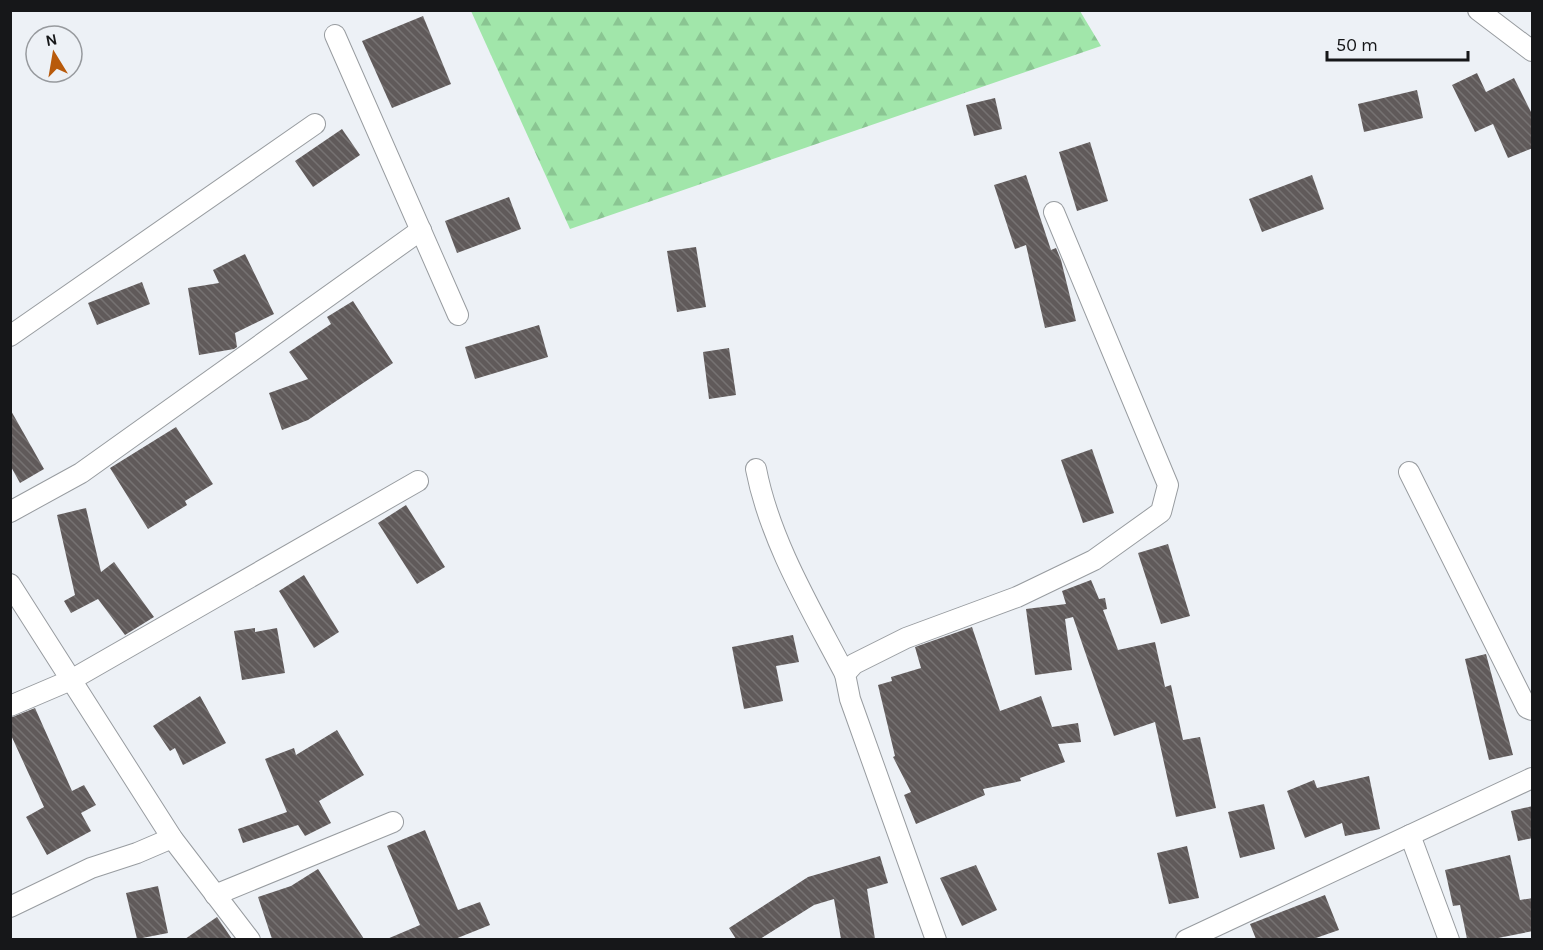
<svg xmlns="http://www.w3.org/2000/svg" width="1543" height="950" viewBox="0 0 1543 950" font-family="Karla,sans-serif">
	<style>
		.forest { fill: url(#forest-firs) }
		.building { fill: url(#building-back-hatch) }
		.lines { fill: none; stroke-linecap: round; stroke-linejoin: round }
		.minor-casing { stroke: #989ca0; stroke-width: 22 }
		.minor { stroke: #fff; stroke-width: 20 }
	</style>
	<defs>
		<pattern id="forest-firs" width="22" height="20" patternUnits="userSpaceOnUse" patternTransform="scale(1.5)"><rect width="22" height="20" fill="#a1e6aa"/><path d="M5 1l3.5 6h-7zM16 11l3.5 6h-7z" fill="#8ac592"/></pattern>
		<pattern id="building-back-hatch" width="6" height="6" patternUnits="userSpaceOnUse" patternTransform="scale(1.5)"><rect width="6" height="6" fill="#605a5a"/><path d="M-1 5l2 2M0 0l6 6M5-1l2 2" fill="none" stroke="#767272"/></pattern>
	</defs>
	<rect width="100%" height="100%" fill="#edf1f6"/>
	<!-- forest -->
	<path class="forest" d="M 471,11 L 1080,11 L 1101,46 L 570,229 Z"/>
	<!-- building -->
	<g class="building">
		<path d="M 423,16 L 451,84 L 392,108 L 362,41 Z"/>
		<path d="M 1477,73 L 1486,92 L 1514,78 L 1533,116 L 1533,148 L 1508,158 L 1493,124 L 1475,132 L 1452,85 Z"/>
		<path d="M 1417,90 L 1423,118 L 1364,132 L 1358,104 Z"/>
		<path d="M 995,98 L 1002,129 L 974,136 L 966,105 Z"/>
		<path d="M 342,129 L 360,155 L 313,187 L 295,161 Z"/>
		<path d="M 1090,142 L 1108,201 L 1077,211 L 1059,152 Z"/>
		<path d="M 1026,175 L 1051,250 L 1056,248 L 1061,260 L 1076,321 L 1045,328 L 1026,245 L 1015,249 L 994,185 Z"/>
		<path d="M 1312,175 L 1324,209 L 1262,232 L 1249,199 Z"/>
		<path d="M 509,197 L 521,229 L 457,253 L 445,221 Z"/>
		<path d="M 696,247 L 706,307 L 677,312 L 667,251 Z"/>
		<path d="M 245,254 L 274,314 L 235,333 L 237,347 L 234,349 L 199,355 L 188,288 L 219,283 L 213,270 Z"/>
		<path d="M 142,282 L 150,304 L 97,325 L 88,303 Z"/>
		<path d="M 353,301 L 393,363 L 308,420 L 282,430 L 269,393 L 308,379 L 289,352 L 331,324 L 327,317 Z"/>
		<path d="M 539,325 L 548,357 L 475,379 L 465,347 Z"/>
		<path d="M 729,348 L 736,395 L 709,399 L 703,352 Z"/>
		<path d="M 10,409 L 44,469 L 20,483 L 10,465 Z"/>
		<path d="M 176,427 L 213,484 L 185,501 L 187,505 L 148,529 L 110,468 Z"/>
		<path d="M 1092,449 L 1114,513 L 1083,523 L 1061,460 Z"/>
		<path d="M 406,505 L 445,567 L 417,584 L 378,523 Z"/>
		<path d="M 86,508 L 101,572 L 114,562 L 154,617 L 125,635 L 98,599 L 71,613 L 64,601 L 75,595 L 57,515 Z"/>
		<path d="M 1168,544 L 1190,616 L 1161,624 L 1138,553 Z"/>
		<path d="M 304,575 L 339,632 L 314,648 L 279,591 Z"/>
		<path d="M 1091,580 L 1099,599 L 1105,598 L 1107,609 L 1103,610 L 1118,650 L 1155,642 L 1165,687 L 1171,685 L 1183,740 L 1200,737 L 1216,808 L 1176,817 L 1155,722 L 1114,736 L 1073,617 L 1065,619 L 1072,670 L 1035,675 L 1026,609 L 1066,604 L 1062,591 Z"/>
		<path d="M 972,627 L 1000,711 L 1041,696 L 1052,727 L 1078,723 L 1081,742 L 1058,744 L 1065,762 L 1020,778 L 1021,781 L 983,789 L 985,795 L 916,824 L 904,795 L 911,792 L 893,757 L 895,756 L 878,685 L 892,681 L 891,677 L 921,668 L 915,647 Z"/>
		<path d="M 255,628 L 255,632 L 277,628 L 285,673 L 242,680 L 234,631 Z"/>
		<path d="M 793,635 L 799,662 L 776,666 L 783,701 L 744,709 L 732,647 Z"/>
		<path d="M 1486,654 L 1513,755 L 1489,760 L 1465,659 Z"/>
		<path d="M 200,696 L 226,743 L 183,765 L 175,748 L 170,751 L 153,726 Z"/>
		<path d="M 35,708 L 72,791 L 84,785 L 96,805 L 81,813 L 91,831 L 47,855 L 26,817 L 44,807 L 10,733 L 10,718 Z"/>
		<path d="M 337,730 L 364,775 L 319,801 L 331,823 L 305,836 L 298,825 L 243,843 L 238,829 L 287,812 L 265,759 L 294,748 L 296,755 Z"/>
		<path d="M 1369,776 L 1380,829 L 1345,836 L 1342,823 L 1305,838 L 1287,791 L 1314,780 L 1317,788 Z"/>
		<path d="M 1264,804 L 1275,849 L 1240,858 L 1228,812 Z"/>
		<path d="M 1533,806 L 1533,838 L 1518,841 L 1511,811 Z"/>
		<path d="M 425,830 L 458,910 L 480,902 L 490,925 L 455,939 L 387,939 L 420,925 L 387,846 Z"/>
		<path d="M 1187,846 L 1199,898 L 1169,904 L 1157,853 Z"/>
		<path d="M 1510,855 L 1520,900 L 1533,898 L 1533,931 L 1493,939 L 1467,939 L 1460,905 L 1453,906 L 1445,870 Z"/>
		<path d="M 880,856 L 888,883 L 867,889 L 875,939 L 841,939 L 834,899 L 814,905 L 760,939 L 736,939 L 729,928 L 808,877 Z"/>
		<path d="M 976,865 L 997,910 L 962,926 L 940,878 Z"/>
		<path d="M 318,869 L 364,939 L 272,939 L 258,897 L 291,886 Z"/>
		<path d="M 158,886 L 168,933 L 137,939 L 126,893 Z"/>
		<path d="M 1325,895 L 1339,930 L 1313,939 L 1256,939 L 1250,924 Z"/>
		<path d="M 217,917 L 232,939 L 185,939 Z"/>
	</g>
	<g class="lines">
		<defs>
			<g id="minor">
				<path d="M 1478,10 L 1532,51"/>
				<path d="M 335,35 L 458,315"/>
				<path d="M 10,336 L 315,124"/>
				<path d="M 756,469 C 770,541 811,609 845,674"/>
				<path d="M 1409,472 L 1527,708 L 1532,710"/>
				<path d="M 10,512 L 81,473 L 421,230"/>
				<path d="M 10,584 L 172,838 L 250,940"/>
				<path d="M 10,706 L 71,680 L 418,481"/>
				<path d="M 1410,835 L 1449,940"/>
				<path d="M 215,895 L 393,822"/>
				<path d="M 10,907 L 91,868 L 137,853 L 172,838"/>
				<path d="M 936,940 L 850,699 L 845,674 L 854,664 L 906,638 L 1017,597 L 1094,560 L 1161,512 L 1168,485 L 1054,212"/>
				<path d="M 1186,940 L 1532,778"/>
			</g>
		</defs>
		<!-- minor casing -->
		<use href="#minor" class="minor-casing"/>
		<!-- minor -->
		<use href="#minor" class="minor"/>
	</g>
	<!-- border -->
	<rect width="1543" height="950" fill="none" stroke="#161719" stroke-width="24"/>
	<!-- north arrow -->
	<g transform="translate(54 54) rotate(349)"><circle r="28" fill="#edf1f6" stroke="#979a9e" stroke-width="1.5"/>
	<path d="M0-4.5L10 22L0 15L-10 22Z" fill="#b85a0b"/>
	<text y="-9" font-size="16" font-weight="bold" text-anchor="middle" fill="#161719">N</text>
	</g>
	<!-- scale -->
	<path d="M1327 51v9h141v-9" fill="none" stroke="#161719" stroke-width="3"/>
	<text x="1336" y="51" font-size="18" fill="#161719" stroke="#edf1f6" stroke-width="4.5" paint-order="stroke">50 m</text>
</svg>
